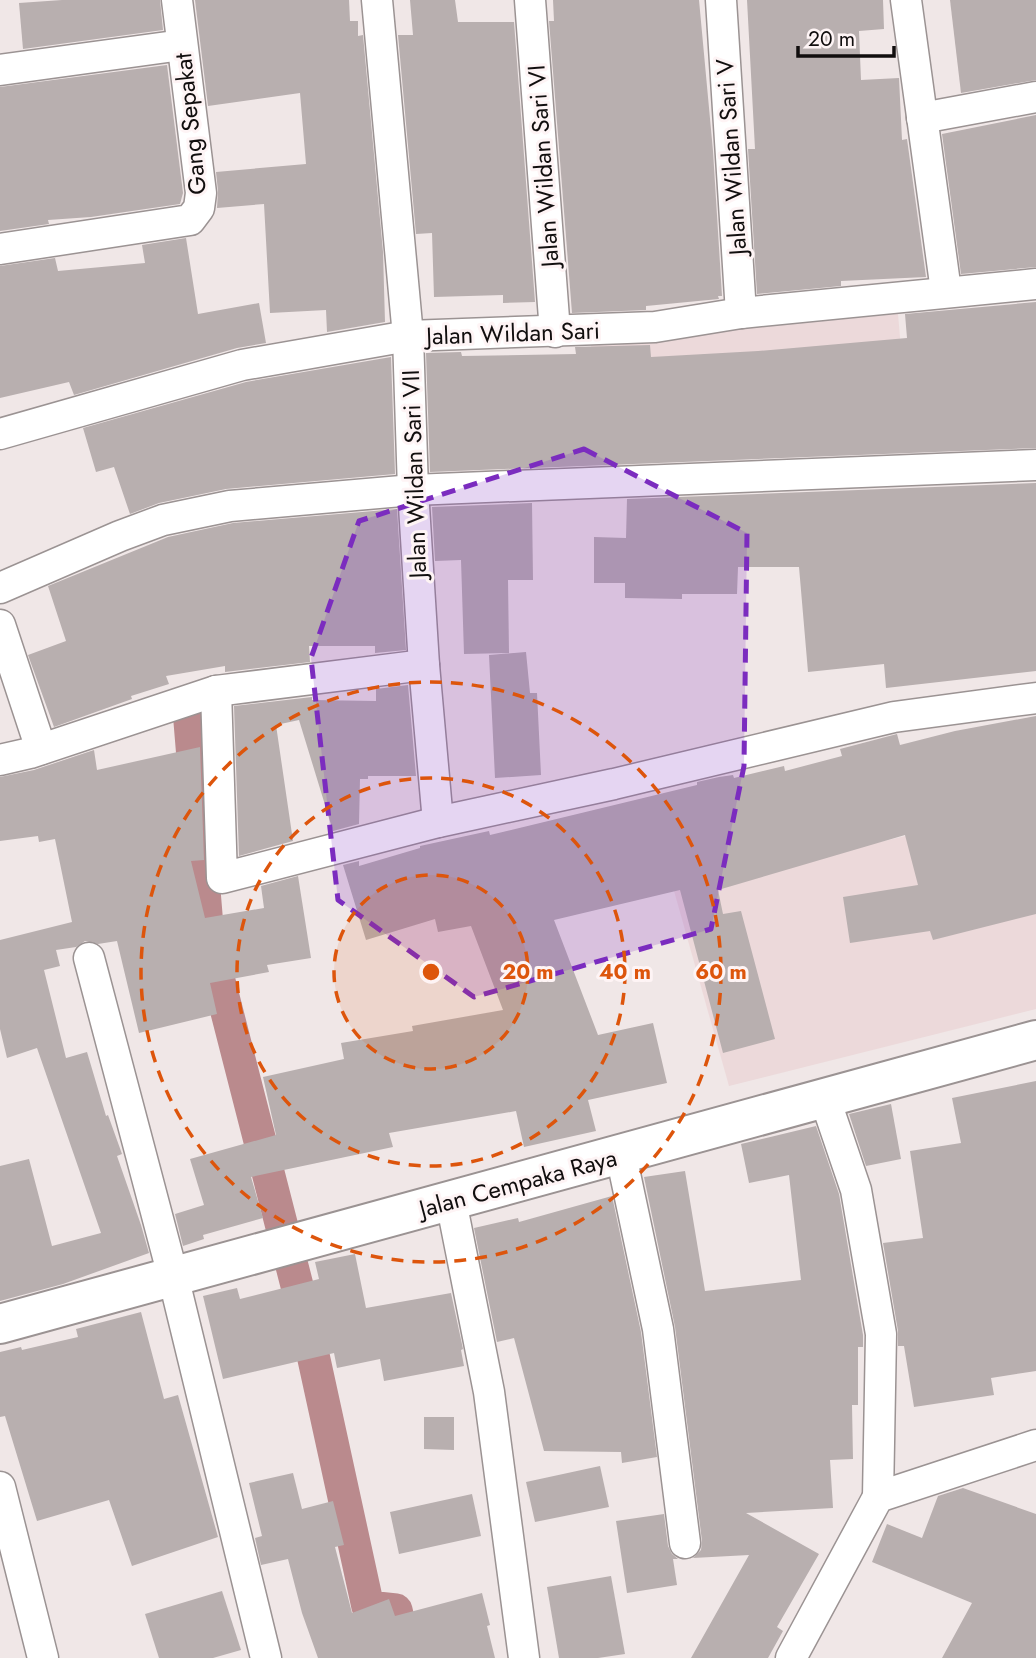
<svg xmlns="http://www.w3.org/2000/svg" width="1036" height="1658" viewBox="0 0 1036 1658" font-family="Jost,sans-serif">
	<style>
		.built { fill: #ecd9da }
		.lines { fill: none; stroke-linecap: round; stroke-linejoin: round }
		.canal { stroke: #ba8a8d; stroke-width: 33 }
		.building { fill: #b8afaf }
		.street-casing { stroke: #9b9393; stroke-width: 33 }
		.secondary-casing { stroke: #9b9393; stroke-width: 42 }
		.street { stroke: #fff; stroke-width: 30 }
		.secondary { stroke: #fff; stroke-width: 38 }
		.marked { fill: #7b2cbf; fill-opacity: 0.2; stroke: #7b2cbf; stroke-width: 5; stroke-dasharray: 14 9; stroke-linejoin: round }
		.ring { fill: none; stroke: #dd550c; stroke-width: 3.5; stroke-dasharray: 12 9 }
		.labels { text-anchor: middle; dominant-baseline: central; stroke-width: 6; stroke-linejoin: round; paint-order: stroke }
		.street-label { font-size: 24px; fill: #110e0e; stroke: #fef4f5 }
		.centre { fill: #dd550c; stroke: #fef4f5; stroke-width: 3.5 }
		.ring-label { font-size: 21px; text-anchor: middle; font-weight: bold; fill: #dd550c; stroke: #fef4f5; stroke-width: 6; stroke-linejoin: round; paint-order: stroke }
	</style>
	<rect width="100%" height="100%" fill="#f0e7e7"/>
	<!-- built -->
	<g class="built">
		<path d="M 898,314 L 905,395 L 593,412 L 591,342 Z"/>
		<path d="M 1036,805 L 1036,1009 L 729,1086 L 674,891 Z"/>
	</g>
	<g class="lines">
		<!-- canal -->
		<path class="canal" d="M 190,722 L 208,938 L 303,1309 L 368,1607 L 396,1610 L 407,1658"/>
	</g>
	<!-- building -->
	<g class="building">
		<path d="M 62,0 L 160,0 L 163,30 L 23,49 L 19,3 Z"/>
		<path d="M 195,0 L 349,0 L 350,21 L 358,21 L 358,36 L 363,35 L 383,252 L 385,322 L 327,332 L 326,310 L 270,313 L 264,204 L 217,208 L 218,191 L 216,172 L 306,164 L 300,93 L 208,106 Z"/>
		<path d="M 410,0 L 455,0 L 458,22 L 514,22 L 535,302 L 503,303 L 503,295 L 434,297 L 432,233 L 416,234 L 398,35 L 413,35 Z"/>
		<path d="M 553,0 L 699,0 L 713,151 L 722,296 L 718,296 L 719,299 L 646,306 L 646,310 L 572,313 L 549,21 L 554,21 Z"/>
		<path d="M 747,0 L 883,0 L 884,29 L 859,31 L 861,80 L 899,78 L 902,140 L 907,139 L 926,277 L 841,281 L 841,286 L 757,294 L 748,149 L 755,149 Z"/>
		<path d="M 950,0 L 1036,0 L 1036,80 L 961,93 Z"/>
		<path d="M 167,65 L 183,193 L 180,204 L 91,217 L 48,220 L 49,224 L 0,231 L 0,87 Z"/>
		<path d="M 1036,115 L 1036,267 L 961,274 L 942,134 Z"/>
		<path d="M 186,238 L 198,314 L 259,303 L 266,343 L 237,348 L 74,395 L 69,382 L 0,398 L 0,266 L 55,258 L 58,271 L 145,263 L 142,245 Z"/>
		<path d="M 1036,302 L 1036,448 L 430,472 L 426,353 L 461,352 L 462,356 L 576,354 L 575,347 L 650,345 L 651,357 L 758,351 L 907,338 L 905,314 Z"/>
		<path d="M 391,357 L 395,474 L 226,489 L 159,503 L 130,514 L 114,467 L 96,472 L 83,428 L 246,382 Z"/>
		<path d="M 1036,483 L 1036,671 L 886,688 L 884,664 L 808,672 L 799,567 L 738,567 L 737,594 L 682,594 L 682,599 L 625,598 L 625,583 L 594,583 L 594,537 L 626,538 L 627,499 Z"/>
		<path d="M 532,503 L 533,580 L 508,580 L 509,653 L 464,654 L 461,560 L 435,561 L 432,507 Z"/>
		<path d="M 397,509 L 406,650 L 375,653 L 375,646 L 309,646 L 310,662 L 225,672 L 225,666 L 166,676 L 169,684 L 131,696 L 132,699 L 54,727 L 28,655 L 66,641 L 48,586 L 168,537 L 233,523 Z"/>
		<path d="M 526,652 L 530,693 L 537,693 L 541,775 L 495,778 L 489,655 Z"/>
		<path d="M 408,685 L 416,776 L 368,776 L 368,779 L 360,779 L 359,824 L 333,831 L 299,720 L 276,725 L 293,841 L 239,856 L 234,706 L 312,697 L 312,700 L 376,701 L 376,689 Z"/>
		<path d="M 1036,716 L 1036,914 L 933,940 L 930,931 L 850,943 L 843,897 L 918,885 L 905,835 L 718,890 L 723,914 L 741,911 L 775,1039 L 723,1053 L 680,890 L 554,920 L 598,1035 L 653,1023 L 667,1083 L 588,1100 L 596,1131 L 524,1147 L 516,1111 L 389,1133 L 393,1147 L 251,1177 L 263,1218 L 203,1235 L 204,1239 L 183,1246 L 175,1214 L 204,1205 L 190,1159 L 276,1135 L 263,1077 L 344,1059 L 341,1043 L 413,1031 L 412,1026 L 503,1010 L 471,926 L 438,932 L 435,919 L 366,940 L 343,865 L 359,861 L 359,866 L 420,848 L 420,846 L 489,831 L 490,835 L 697,785 L 697,782 L 719,777 L 733,775 L 734,778 L 784,766 L 785,771 L 842,756 L 840,749 L 897,734 L 900,745 L 955,731 Z"/>
		<path d="M 200,747 L 204,860 L 191,861 L 205,918 L 264,908 L 261,886 L 298,876 L 311,958 L 267,965 L 269,972 L 210,983 L 217,1014 L 139,1033 L 117,941 L 98,944 L 85,941 L 76,947 L 56,950 L 60,966 L 44,970 L 66,1058 L 87,1052 L 106,1116 L 108,1115 L 122,1154 L 117,1156 L 141,1225 L 149,1253 L 63,1284 L 0,1301 L 0,1166 L 29,1159 L 52,1246 L 101,1233 L 37,1048 L 7,1058 L 0,1029 L 0,940 L 72,922 L 55,839 L 39,842 L 38,836 L 0,841 L 0,777 L 34,770 L 94,750 L 97,770 Z"/>
		<path d="M 1036,1081 L 1036,1371 L 991,1378 L 994,1395 L 914,1407 L 904,1346 L 898,1346 L 898,1331 L 883,1243 L 923,1238 L 910,1151 L 961,1143 L 952,1098 Z"/>
		<path d="M 891,1104 L 901,1159 L 866,1166 L 849,1114 Z"/>
		<path d="M 816,1126 L 839,1194 L 863,1335 L 863,1347 L 858,1347 L 858,1405 L 852,1405 L 853,1459 L 830,1460 L 833,1508 L 746,1513 L 819,1554 L 777,1627 L 783,1631 L 768,1658 L 691,1658 L 749,1555 L 693,1558 L 701,1550 L 702,1541 L 675,1327 L 644,1177 L 685,1171 L 705,1291 L 801,1280 L 789,1175 L 749,1183 L 741,1144 Z"/>
		<path d="M 612,1196 L 641,1332 L 657,1457 L 622,1463 L 621,1452 L 544,1451 L 514,1338 L 497,1342 L 474,1228 L 518,1218 L 519,1222 Z"/>
		<path d="M 355,1254 L 366,1308 L 451,1293 L 463,1349 L 461,1350 L 464,1366 L 384,1381 L 380,1359 L 337,1368 L 334,1353 L 223,1379 L 203,1296 L 237,1288 L 240,1299 L 319,1279 L 315,1262 Z"/>
		<path d="M 141,1312 L 164,1399 L 178,1395 L 218,1537 L 132,1566 L 109,1500 L 37,1521 L 5,1416 L 0,1417 L 0,1352 L 21,1347 L 22,1350 L 78,1337 L 76,1329 Z"/>
		<path d="M 424,1417 L 454,1417 L 454,1450 L 424,1449 Z"/>
		<path d="M 600,1466 L 609,1507 L 535,1522 L 526,1482 Z"/>
		<path d="M 293,1473 L 302,1509 L 333,1501 L 344,1545 L 335,1547 L 352,1613 L 389,1599 L 395,1616 L 482,1593 L 490,1625 L 487,1626 L 495,1658 L 318,1658 L 302,1613 L 288,1559 L 261,1565 L 255,1538 L 262,1536 L 249,1483 Z"/>
		<path d="M 963,1488 L 1036,1514 L 1036,1658 L 942,1658 L 972,1603 L 872,1562 L 887,1524 L 922,1538 L 938,1496 Z"/>
		<path d="M 472,1494 L 481,1536 L 399,1554 L 390,1512 Z"/>
		<path d="M 664,1514 L 668,1546 L 672,1554 L 678,1559 L 673,1559 L 677,1585 L 627,1593 L 616,1521 Z"/>
		<path d="M 611,1576 L 625,1654 L 598,1658 L 559,1658 L 547,1587 Z"/>
		<path d="M 222,1591 L 241,1650 L 213,1658 L 159,1658 L 145,1614 Z"/>
	</g>
	<g class="lines">
		<defs>
			<g id="street">
				<path d="M 377,0 L 408,336 L 413,490 L 424,665 L 438,822"/>
				<path d="M 530,0 L 555,332"/>
				<path d="M 721,0 L 741,313"/>
				<path d="M 906,0 L 946,291"/>
				<path d="M 0,70 L 182,45"/>
				<path d="M 922,118 L 1036,97"/>
				<path d="M 0,249 L 190,220 L 199,208 L 201,193 L 177,0"/>
				<path d="M 0,434 L 242,365 L 408,336 L 655,327 L 741,313 L 1036,284"/>
				<path d="M 0,588 L 120,536 L 163,520 L 230,506 L 413,490 L 1036,465"/>
				<path d="M 0,625 L 41,749"/>
				<path d="M 216,691 L 222,878 L 438,822 L 614,784 L 894,717 L 1036,698"/>
				<path d="M 0,760 L 30,753 L 216,691 L 424,665"/>
				<path d="M 89,958 L 173,1276 L 266,1658"/>
				<path d="M 825,1099 L 856,1190 L 881,1334 L 878,1497"/>
				<path d="M 621,1155 L 658,1329 L 685,1543"/>
				<path d="M 451,1201 L 489,1392 L 524,1658"/>
				<path d="M 0,1487 L 43,1658"/>
				<path d="M 791,1658 L 878,1497 L 1036,1445"/>
			</g>
			<path id="secondary" d="M 0,1324 L 1036,1040"/>
		</defs>
		<!-- street casing -->
		<use href="#street" class="street-casing"/>
		<!-- secondary casing -->
		<use href="#secondary" class="secondary-casing"/>
		<!-- street -->
		<use href="#street" class="street"/>
		<!-- secondary -->
		<use href="#secondary" class="secondary"/>
	</g>
	<!-- marked area -->
	<path class="marked" d="M 584,449 L 747,533 L 744,766 L 711,929 L 474,997 L 338,900 L 311,658 L 359,521 Z"/>
	<!-- distance rings -->
	<circle cx="431" cy="972" r="97" fill="#dd550c" fill-opacity=".12"/>
	<g class="ring">
		<circle cx="431" cy="972" r="97"/>
		<circle cx="431" cy="972" r="194"/>
		<circle cx="431" cy="972" r="290"/>
	</g>
	<g class="labels">
		<!-- street labels -->
		<g class="street-label">
			<text transform="translate(190 124) rotate(-96)">Gang Sepakat</text>
			<text transform="translate(731 157) rotate(-94)">Jalan Wildan Sari V</text>
			<text transform="translate(543 166) rotate(-94)">Jalan Wildan Sari VI</text>
			<text transform="translate(513 333) rotate(-2)">Jalan Wildan Sari</text>
			<text transform="translate(414 474) rotate(-92)">Jalan Wildan Sari VII</text>
			<text transform="translate(518 1183) rotate(-15)">Jalan Cempaka Raya</text>
		</g>
	</g>
	<circle cx="431" cy="972" r="10" class="centre"/>
	<g class="ring-label">
		<text x="528" y="979">20 m</text>
		<text x="625" y="979">40 m</text>
		<text x="721" y="979">60 m</text>
	</g>
	<!-- scale -->
	<path d="M798 46v10h96v-10" fill="none" stroke="#110e0e" stroke-width="3.5"/>
	<text x="808" y="46" font-size="21" fill="#110e0e" stroke="#fef4f5" stroke-width="5" paint-order="stroke">20 m</text>
</svg>
